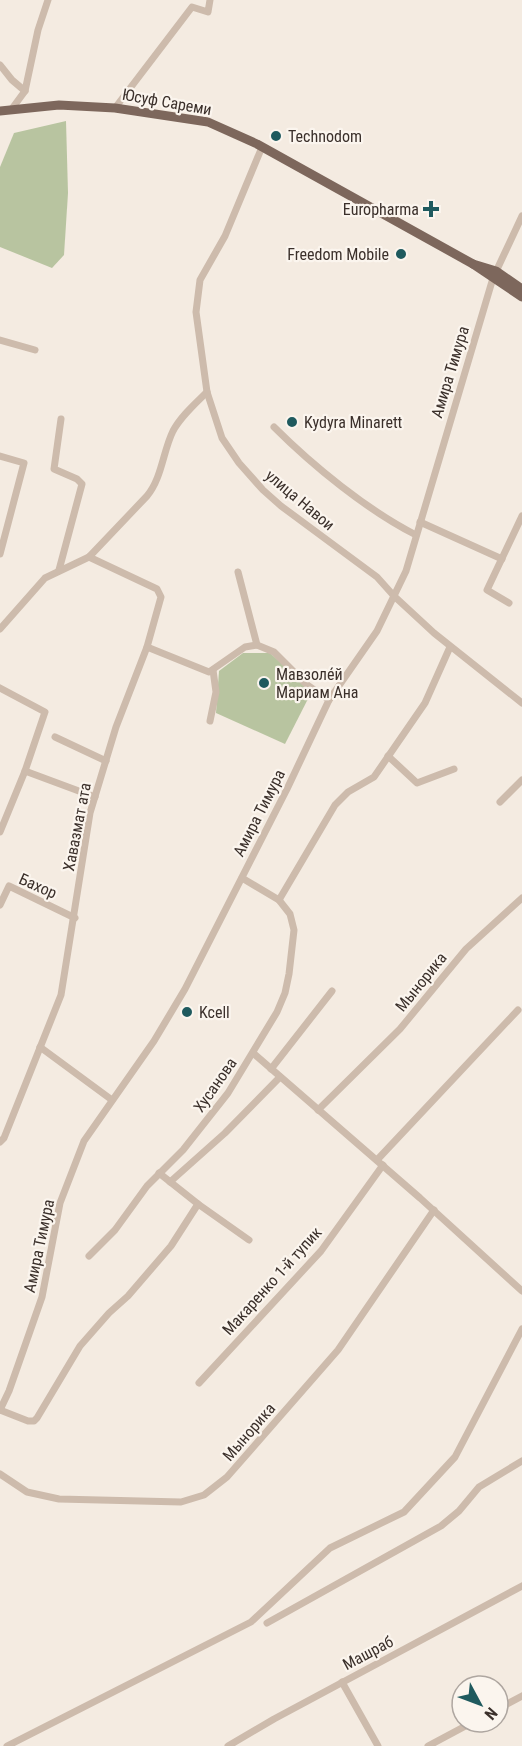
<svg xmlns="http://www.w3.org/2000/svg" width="522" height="1746" viewBox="0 0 522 1746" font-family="'Roboto Condensed',sans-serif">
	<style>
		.green { fill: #b8c4a0 }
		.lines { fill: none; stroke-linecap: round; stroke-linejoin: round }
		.minor { stroke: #cdbbac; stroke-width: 7 }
		.major { stroke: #7d675c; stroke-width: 9 }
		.poi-dot { fill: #1f5a5e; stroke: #fbf5ee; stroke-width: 2 }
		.labels { text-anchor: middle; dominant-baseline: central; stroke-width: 4.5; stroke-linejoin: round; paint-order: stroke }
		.street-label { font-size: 16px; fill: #3b302b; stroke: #fbf5ee }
		.poi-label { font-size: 16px; fill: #3b302b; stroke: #fbf5ee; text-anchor: start }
	</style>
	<rect width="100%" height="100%" fill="#f4ebe1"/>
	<!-- green -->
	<g class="green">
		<path d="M 66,121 L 68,193 L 64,255 L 52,268 L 0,247 L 0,167 L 14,133 Z"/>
		<path d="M 243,653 L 270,653 L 312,691 L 285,744 L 216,713 L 219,671 Z"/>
	</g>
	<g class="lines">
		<!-- minor -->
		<g class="minor">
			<path d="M 0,65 L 12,80 L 25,91"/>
			<path d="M 115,108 L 192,7 L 208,12 L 210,0"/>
			<path d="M 11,110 L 25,91 L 38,30 L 48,0"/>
			<path d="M 262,147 L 225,236 L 200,280 L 196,312 L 207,392 L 222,438 L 239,463 L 263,490 L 281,506 L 377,577 L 394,596 L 434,633 L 522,703"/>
			<path d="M 0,340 L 35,350"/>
			<path d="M 274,427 C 313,466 367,510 416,535"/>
			<path d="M 0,456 L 24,463 L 0,554"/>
			<path d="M 420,522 L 502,559"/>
			<path d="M 59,570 L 82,484 L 77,479 L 54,469 L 61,419"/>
			<path d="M 238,572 L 257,645"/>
			<path d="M 509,603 L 487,590 L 522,516"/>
			<path d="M 0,629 L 45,578 L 89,557 L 147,496 C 162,478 163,451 173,431 C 181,416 195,404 207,392"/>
			<path d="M 147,647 L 209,672 L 245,647 L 257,645 L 274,652 L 306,684 L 329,700"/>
			<path d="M 0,688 L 45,712 L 25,771 L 0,832"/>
			<path d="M 210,721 L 216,692 L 213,670"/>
			<path d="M 55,737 L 106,761"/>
			<path d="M 388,756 L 417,783 L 454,769"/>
			<path d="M 25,771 L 95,797"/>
			<path d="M 500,802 L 522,780"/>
			<path d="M 279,900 L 335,805 L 348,792 L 374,777 L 425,703 L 450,647"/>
			<path d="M 0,905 L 9,886 L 75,918"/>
			<path d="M 40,1047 L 112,1100"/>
			<path d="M 253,1053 L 420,1198 L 522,1291"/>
			<path d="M 271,1069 L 332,991"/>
			<path d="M 318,1110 L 400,1029 L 466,949 L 522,898"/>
			<path d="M 0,1142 L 4,1138 L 61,995 L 90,813 L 116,727 L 147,647 L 161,597 L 157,589 L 89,557"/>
			<path d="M 377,1160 L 518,1010"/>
			<path d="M 159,1173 L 198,1204 L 249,1240"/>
			<path d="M 170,1182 L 225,1133 L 280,1077"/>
			<path d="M 89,1256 L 115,1230 L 147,1186 L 183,1150 L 228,1093 L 277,1012 L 285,993 L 289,974 L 294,930 L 290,914 L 279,900 L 242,878"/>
			<path d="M 199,1383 L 321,1251 L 383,1165"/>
			<path d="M 0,1410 L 9,1391 L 42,1297 L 60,1203 L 84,1141 L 154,1041 L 185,989 L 287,789 L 329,700 L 377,631 L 406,571 L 493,278 L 522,216"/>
			<path d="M 0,1410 L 28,1421 L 34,1421 L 37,1418 L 80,1346 L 109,1313 L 128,1296 L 171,1246 L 198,1204"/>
			<path d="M 0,1474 L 27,1492 L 59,1499 L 181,1502 L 204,1495 L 227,1477 L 338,1350 L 434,1210"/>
			<path d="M 267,1623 L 441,1526 L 459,1511 L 479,1487 L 522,1461"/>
			<path d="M 342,1682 L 378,1746"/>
			<path d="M 498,1709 L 522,1696"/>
			<path d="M 7,1746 L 251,1622 L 330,1548 L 404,1512 L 455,1457 L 522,1329"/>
			<path d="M 228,1746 L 274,1719 L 522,1586"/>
			<path d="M 428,1746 L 473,1722"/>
		</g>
		<!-- major -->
		<g class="major">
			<path d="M 0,111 L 59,105 L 115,108 L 208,122 L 257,144 L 473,264"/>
			<path d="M 522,289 L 496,271 L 473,264 L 522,297"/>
		</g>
	</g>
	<!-- markers -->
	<g class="poi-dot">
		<circle cx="276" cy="136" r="6"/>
		<path d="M428 200h6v6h6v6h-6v6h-6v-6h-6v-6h6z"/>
		<circle cx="401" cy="254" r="6"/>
		<circle cx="292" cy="422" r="6"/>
		<circle cx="264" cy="683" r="6"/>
		<circle cx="187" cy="1012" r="6"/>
	</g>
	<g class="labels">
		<!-- street labels -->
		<g class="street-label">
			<text transform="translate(167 102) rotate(10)">Юсуф Сареми</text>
			<text transform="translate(450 372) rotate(-73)">Амира Тимура</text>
			<text transform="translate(300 500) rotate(40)">улица Навои</text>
			<text transform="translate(259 813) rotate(-63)">Амира Тимура</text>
			<text transform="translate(77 827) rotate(-79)">Хавазмат ата</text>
			<text transform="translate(38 886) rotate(24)">Бахор</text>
			<text transform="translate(421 982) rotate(-51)">Мынорика</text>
			<text transform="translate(215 1085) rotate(-55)">Хусанова</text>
			<text transform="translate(39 1246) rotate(-78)">Амира Тимура</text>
			<text transform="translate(272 1281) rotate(-48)">Макаренко 1-й тупик</text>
			<text transform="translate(249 1432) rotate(-49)">Мынорика</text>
			<text transform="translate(368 1653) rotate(-28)">Машраб</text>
		</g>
		<!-- poi labels -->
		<g class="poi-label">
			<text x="288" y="136">Technodom</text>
			<text x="419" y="209" text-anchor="end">Europharma</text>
			<text x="389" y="254" text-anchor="end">Freedom Mobile</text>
			<text x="304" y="422">Kydyra Minarett</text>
			<text x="276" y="674">Мавзоле́й<tspan x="276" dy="18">Мариам Ана</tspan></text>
			<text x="199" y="1012">Kcell</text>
		</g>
	</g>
	<!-- north arrow -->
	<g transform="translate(480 1704) rotate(131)"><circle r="28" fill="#fbf5ee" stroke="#aea6a0" stroke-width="1.5"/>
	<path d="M0-4.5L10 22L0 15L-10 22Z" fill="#1f5a5e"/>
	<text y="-9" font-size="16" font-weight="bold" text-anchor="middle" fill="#3b302b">N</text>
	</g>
</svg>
